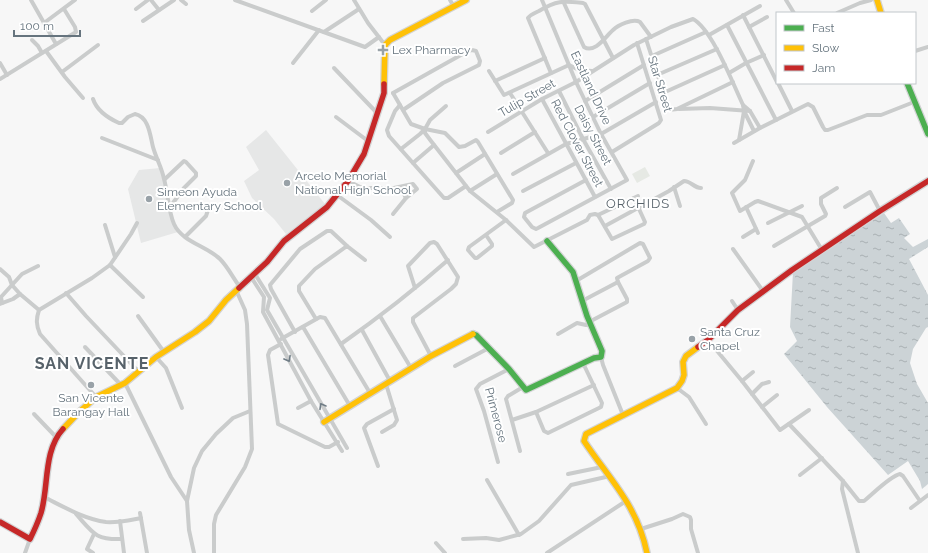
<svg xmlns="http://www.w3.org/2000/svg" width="928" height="553" viewBox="0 0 928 553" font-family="Raleway,sans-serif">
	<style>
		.built { fill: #e6e7e7 }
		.garden { fill: #e6e9e4 }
		.water { fill: url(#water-ripples) }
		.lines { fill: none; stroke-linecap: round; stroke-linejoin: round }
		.fast-casing { stroke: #d3d4d5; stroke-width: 8 }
		.slow-casing { stroke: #d3d4d5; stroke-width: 8 }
		.jam-casing { stroke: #d3d4d5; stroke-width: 8 }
		.street { stroke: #cacccc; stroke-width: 4 }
		.fast { stroke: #4caf50; stroke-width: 5.5 }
		.slow { stroke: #ffc107; stroke-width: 5.5 }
		.jam { stroke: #c62828; stroke-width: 5.5 }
		.oneway { stroke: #707d86 }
		.poi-dot { fill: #99a2a8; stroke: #fff; stroke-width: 1.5 }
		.labels { text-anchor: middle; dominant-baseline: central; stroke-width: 4; stroke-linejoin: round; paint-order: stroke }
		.poi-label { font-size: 12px; fill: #66747e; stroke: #fff; text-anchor: start }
		.street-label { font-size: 12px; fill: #66747e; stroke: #fff }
		.neighbourhood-label { font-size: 13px; letter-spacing: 1px; fill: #57626a; stroke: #fff }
		.district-label { font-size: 16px; font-weight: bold; letter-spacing: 1px; fill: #57626a; stroke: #fff }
	</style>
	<defs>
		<pattern id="water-ripples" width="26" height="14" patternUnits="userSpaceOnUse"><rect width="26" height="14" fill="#ccd3d6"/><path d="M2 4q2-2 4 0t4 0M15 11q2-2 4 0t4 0" fill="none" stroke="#a9b0b3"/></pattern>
	</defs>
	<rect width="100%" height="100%" fill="#f7f7f7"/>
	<!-- built -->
	<g class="built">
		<path d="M 266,130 L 325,204 L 286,234 L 274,219 L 252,198 L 244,181 L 259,170 L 246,147 Z"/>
		<path d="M 160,168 L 172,222 L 178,232 L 141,243 L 128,189 L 139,170 Z"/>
	</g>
	<!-- garden -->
	<path class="garden" d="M 645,167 L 650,176 L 637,183 L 632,174 Z"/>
	<!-- water -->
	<path class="water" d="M 884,213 L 891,223 L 899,218 L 910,234 L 904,238 L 913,247 L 928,239 L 928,247 L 909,259 L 928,295 L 928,327 L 926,328 L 913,349 L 910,363 L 917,384 L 928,403 L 928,484 L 922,489 L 920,481 L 908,461 L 888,475 L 827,407 L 784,354 L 797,341 L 790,327 L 793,272 Z"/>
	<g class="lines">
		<defs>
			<g id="fast">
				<path d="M 907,83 L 928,134"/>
				<path d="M 473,334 L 476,335 L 509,369 L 526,390 L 594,358 L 601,357 L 602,351 L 587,316 L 573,272 L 547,241"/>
			</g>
			<g id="slow">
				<path d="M 877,0 L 881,13"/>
				<path d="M 384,84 L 385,45 L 390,40 L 466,0"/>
				<path d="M 324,422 L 431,356 L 473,334"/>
				<path d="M 63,429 L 78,413 L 96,397 L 125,383 L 156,357 L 195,332 L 209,321 L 226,300 L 239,288"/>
				<path d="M 647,553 C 637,505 610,480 584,441 L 586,434 L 677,388 L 682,381 L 684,375 L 683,362 L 686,356 L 698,347"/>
			</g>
			<g id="jam">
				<path d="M 239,288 L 267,262 L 284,241 L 327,207 L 348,181 L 364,154 L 384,93 L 384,84"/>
				<path d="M 698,347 L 708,340 L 738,310 L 792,270 L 880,211 L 928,181"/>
				<path d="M 0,522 L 30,539 C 34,531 38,522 41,513 C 49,486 43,451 63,429"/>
			</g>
		</defs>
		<!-- fast casing -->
		<use href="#fast" class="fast-casing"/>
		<!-- slow casing -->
		<use href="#slow" class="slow-casing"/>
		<!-- jam casing -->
		<use href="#jam" class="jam-casing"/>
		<!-- street -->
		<g class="street">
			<path d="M 31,0 L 56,44"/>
			<path d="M 151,0 L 159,10"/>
			<path d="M 181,0 L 186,4"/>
			<path d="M 235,0 L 365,47 L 379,37"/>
			<path d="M 354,0 L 368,23 L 385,45"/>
			<path d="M 450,0 L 454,7"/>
			<path d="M 542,0 L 576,82 L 601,134 L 627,180 L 538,228 L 536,229 L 532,227 L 524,217 L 525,213 L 586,180"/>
			<path d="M 786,0 L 794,13"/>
			<path d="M 563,1 L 584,47 C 595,54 606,36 613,30 C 618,25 633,18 640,22 L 651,37"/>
			<path d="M 136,9 L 148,0"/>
			<path d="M 312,11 L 326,0"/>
			<path d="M 837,13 L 860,3 L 871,0"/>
			<path d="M 743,15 L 777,82"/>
			<path d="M 143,21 L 174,0"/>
			<path d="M 44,23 L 75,0"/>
			<path d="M 727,25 L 776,120"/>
			<path d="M 749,27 L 767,17"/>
			<path d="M 324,32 L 359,9"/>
			<path d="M 709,35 L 760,6"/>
			<path d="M 646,39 L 669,110 L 677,109 L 733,82"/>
			<path d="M 32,40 L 38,46 L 42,53"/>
			<path d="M 46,51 L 65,77 L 83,98"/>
			<path d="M 915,51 L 928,47"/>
			<path d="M 652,56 L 706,32"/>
			<path d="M 0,63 L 7,75"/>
			<path d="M 293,63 L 319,30"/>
			<path d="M 334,68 L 377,113"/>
			<path d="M 489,71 L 504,95 L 569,65 L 579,70 L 592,71"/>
			<path d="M 62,72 L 98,45"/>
			<path d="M 551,73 L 528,18 C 531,14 535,13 539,11 C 557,0 563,1 583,3 L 585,4 L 613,58"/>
			<path d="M 729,73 L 746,63 L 764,55"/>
			<path d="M 657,75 L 717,49"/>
			<path d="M 0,79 L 76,32 L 75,27 L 64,9"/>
			<path d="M 495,81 L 545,58"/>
			<path d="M 778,83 L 792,111"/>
			<path d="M 559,91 L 583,139 L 611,189"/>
			<path d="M 393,93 L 411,124 L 425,129 L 445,133 L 459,147 L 465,146 L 476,140 L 478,142 L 513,200 L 512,203 L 497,212"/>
			<path d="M 393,93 L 468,51 L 472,50 L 476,51 L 480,61 L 479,65 L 443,83 L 403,110"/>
			<path d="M 510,93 L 548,153"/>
			<path d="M 663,93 L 725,65"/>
			<path d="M 93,99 C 97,111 108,118 119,123 L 122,123 L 128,117 L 135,114 C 149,117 150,135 153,147 C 156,158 162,168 164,179 C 168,193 168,210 174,224 C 182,242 207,246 220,259 C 228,267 233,278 240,287"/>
			<path d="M 542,99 L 595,197"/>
			<path d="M 585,101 L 644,65"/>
			<path d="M 400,105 L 395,111 L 387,130 L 389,136 L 444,198 L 448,198 L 466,186"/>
			<path d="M 743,105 L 750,111 L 760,128"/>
			<path d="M 679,109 L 710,108 L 750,111"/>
			<path d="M 336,117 L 368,141"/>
			<path d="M 593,117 L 650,83"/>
			<path d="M 425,129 L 425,133 L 431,141 L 470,191 L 506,220 L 534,247 L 587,220 L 590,215 L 595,214 L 598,215 L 612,239 L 644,224 L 645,222 L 634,198"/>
			<path d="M 488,132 L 542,99 L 576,82 L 634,45 L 671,27 L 693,19 C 712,29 733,84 743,105 L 744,111 L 754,131"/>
			<path d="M 102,138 L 158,160"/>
			<path d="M 739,140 L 744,111"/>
			<path d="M 734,143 L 760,128 L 808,104 L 813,107 L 823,127 L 825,130 L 828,130 L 867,115 L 881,115 L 914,102"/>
			<path d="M 401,149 L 420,134 L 425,129 L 430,120 L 446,106"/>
			<path d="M 612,152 L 659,123 L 661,120 L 637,43"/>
			<path d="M 501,153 L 535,132"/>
			<path d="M 753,161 L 745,180 L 732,193 L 740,211 L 755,202 L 758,201 L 802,217 L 822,250"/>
			<path d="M 413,163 L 434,145"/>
			<path d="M 456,173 L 485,154"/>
			<path d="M 513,174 L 566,144 L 601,134 L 656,102"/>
			<path d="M 165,179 L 184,161 L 186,162 L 196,173 L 196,176 L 184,188 L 170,207"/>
			<path d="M 348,181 L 360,187 L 366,188 L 394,188 L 413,184 L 417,189 L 406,198 L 393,214"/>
			<path d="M 400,187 L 406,198"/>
			<path d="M 674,187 L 680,206"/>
			<path d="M 470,191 L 497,174"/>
			<path d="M 523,191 L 576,163"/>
			<path d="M 337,195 L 371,220 L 390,237"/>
			<path d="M 746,207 L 758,233"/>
			<path d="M 845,207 L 870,192 L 880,211"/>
			<path d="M 598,215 L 638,196"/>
			<path d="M 768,223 L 802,206"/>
			<path d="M 105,225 L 115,257"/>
			<path d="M 605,226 L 669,191 L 684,181 C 691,181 694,188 701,188"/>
			<path d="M 486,235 L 492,244 L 492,246 L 477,258 L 475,258 L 468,250 L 469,247 L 506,220"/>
			<path d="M 186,236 L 206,216 L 208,210"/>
			<path d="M 743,237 L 756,229"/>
			<path d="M 774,246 L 825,216 L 826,214 L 821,204 L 821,198 L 837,188"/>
			<path d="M 733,249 L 763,291"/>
			<path d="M 110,265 L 143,297"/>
			<path d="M 0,269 L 9,277 L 12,285 L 20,294 L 39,310"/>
			<path d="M 255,274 L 270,298 L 267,310 L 347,448"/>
			<path d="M 251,277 L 264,297 L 263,312 L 311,401 L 342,451"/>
			<path d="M 576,281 L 640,243 L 643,244 L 650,258 L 648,261 L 617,278 L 618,282 L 627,299 L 627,302 L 589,322"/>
			<path d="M 415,288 L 408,266 L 430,243 L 434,242 L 437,244 L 458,277 L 456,284 L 451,289 L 413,318 L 413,322 L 431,356"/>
			<path d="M 66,293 L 86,316 L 139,372"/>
			<path d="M 582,301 L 618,282"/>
			<path d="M 732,301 L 738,310"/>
			<path d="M 2,303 L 1,297 L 22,274 L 38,266"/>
			<path d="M 0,304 L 13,299 L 20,294"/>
			<path d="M 138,316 L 164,352"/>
			<path d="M 380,316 L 411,368"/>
			<path d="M 316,319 L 299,291 L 299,286 L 315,269 L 347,246 L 365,260"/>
			<path d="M 303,327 L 350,406"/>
			<path d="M 362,330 L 390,381"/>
			<path d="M 295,332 L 271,289 L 270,285 L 300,249 L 327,231 L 331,231 L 347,246"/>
			<path d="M 558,334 L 577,323 L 586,325 L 590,324"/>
			<path d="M 281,339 L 320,317 L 325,318 L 370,393"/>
			<path d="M 708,340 L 742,381 L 780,430 L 809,410"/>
			<path d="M 281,344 L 270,350 L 268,355 L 278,424 L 325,447 L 329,447 L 338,442"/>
			<path d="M 341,344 C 378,318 414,290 448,260"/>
			<path d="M 85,347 L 121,385"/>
			<path d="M 156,357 L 166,368 L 182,408"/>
			<path d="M 601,357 L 603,365 L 623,415"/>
			<path d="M 455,366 L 489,348"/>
			<path d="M 742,381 L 753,372"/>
			<path d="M 125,383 L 171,477 L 187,501"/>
			<path d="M 677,388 L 689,397 L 706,424"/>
			<path d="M 752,394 L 762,384 L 769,382"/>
			<path d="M 96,397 L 40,334 C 36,325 36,319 39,310 L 92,278 L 110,265 L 131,234 L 137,223"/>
			<path d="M 762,407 L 777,395"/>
			<path d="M 298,408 L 311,401"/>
			<path d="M 536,412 L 544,431 L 548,433 L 601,407 L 602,403 L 583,363"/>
			<path d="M 34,414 L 56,437"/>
			<path d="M 512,420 L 536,412 L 594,385"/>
			<path d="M 789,424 L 843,481 L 859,501 L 864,501 C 873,494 890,476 900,474 L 903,476 L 920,501"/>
			<path d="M 382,432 L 394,425 L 397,420 L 386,384"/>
			<path d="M 520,451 L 506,399 L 508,396 L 523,387"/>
			<path d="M 498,462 L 484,411 L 476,389 L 480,384 L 509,369"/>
			<path d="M 378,466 L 364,428 L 367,424 L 394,409"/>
			<path d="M 568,474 L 602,467"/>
			<path d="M 800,475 L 822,458"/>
			<path d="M 487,480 L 519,535"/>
			<path d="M 843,481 L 842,489 L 858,553"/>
			<path d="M 44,497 C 64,507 84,519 106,522 C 117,523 130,520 141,518"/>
			<path d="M 911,508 L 928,495"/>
			<path d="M 140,513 L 147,553"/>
			<path d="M 76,514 C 93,533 95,540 122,539"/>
			<path d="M 120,521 L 124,553"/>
			<path d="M 641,529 L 672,519 L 683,514 L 690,517 L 691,520 L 691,529 L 698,553"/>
			<path d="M 463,539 L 486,538 L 499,540 L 521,534 L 539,521 L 571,485 L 610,476"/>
			<path d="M 436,543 L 445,553"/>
			<path d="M 25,553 L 30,539"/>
			<path d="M 93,553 L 87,549 L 94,534"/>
			<path d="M 194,553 L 189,530 L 187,501 L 194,468 L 202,451 L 216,434 L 233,418 L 250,411"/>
			<path d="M 214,553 L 214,524 L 216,515 L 245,467 L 252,449 L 247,324 L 245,310 L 236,290"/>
			<path d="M 547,553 L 626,501"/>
		</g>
		<!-- fast -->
		<use href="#fast" class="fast"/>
		<!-- slow -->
		<use href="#slow" class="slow"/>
		<!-- jam -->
		<use href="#jam" class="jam"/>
	</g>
	<!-- one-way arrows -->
	<defs><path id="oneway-chevron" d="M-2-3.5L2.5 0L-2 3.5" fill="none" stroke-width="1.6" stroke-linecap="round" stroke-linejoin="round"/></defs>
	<g class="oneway">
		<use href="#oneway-chevron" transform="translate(288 359) rotate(61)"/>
		<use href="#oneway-chevron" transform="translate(322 406) rotate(-120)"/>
	</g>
	<!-- markers -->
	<g class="poi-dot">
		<path d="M381 44h4v4h4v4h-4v4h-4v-4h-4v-4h4z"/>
		<circle cx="287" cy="183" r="4"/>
		<circle cx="149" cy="199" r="4"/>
		<circle cx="692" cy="339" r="4"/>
		<circle cx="91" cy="385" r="4"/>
	</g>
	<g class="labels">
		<!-- poi labels -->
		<g class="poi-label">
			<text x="392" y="50">Lex Pharmacy</text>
			<text x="295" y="176">Arcelo Memorial<tspan x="295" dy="14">National High School</tspan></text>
			<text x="157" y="192">Simeon Ayuda<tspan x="157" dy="14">Elementary School</tspan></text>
			<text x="700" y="332">Santa Cruz<tspan x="700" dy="14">Chapel</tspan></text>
			<text x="91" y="398" text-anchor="middle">San Vicente<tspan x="91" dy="14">Barangay Hall</tspan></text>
		</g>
		<!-- street labels -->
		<g class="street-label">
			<text transform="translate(660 84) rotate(73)">Star Street</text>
			<text transform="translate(591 88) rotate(65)">Eastland Drive</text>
			<text transform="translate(527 98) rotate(-30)">Tulip Street</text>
			<text transform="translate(593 135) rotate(62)">Daisy Street</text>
			<text transform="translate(577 143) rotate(62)">Red Clover Street</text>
			<text transform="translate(496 415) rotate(75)">Primerose</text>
		</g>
		<!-- neighbourhood labels -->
		<g class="neighbourhood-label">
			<text x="638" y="203">ORCHIDS</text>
		</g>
		<!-- district labels -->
		<g class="district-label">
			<text x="92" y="363">SAN VICENTE</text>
		</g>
	</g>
	<!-- legend -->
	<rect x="776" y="12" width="140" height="72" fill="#ffffff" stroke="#c2c7cb"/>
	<rect x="784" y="25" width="20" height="6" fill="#4caf50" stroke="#c2c7cb"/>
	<text x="812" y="32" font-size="12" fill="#66747e">Fast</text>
	<rect x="784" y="45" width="20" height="6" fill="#ffc107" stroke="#c2c7cb"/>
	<text x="812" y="52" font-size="12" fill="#66747e">Slow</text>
	<rect x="784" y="65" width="20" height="6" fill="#c62828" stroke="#c2c7cb"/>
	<text x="812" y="72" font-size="12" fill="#66747e">Jam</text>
	<!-- scale -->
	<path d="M14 30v6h66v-6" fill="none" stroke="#66747e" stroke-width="2"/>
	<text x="20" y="30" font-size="12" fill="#66747e" stroke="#ffffff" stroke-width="3" paint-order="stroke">100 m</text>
</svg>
